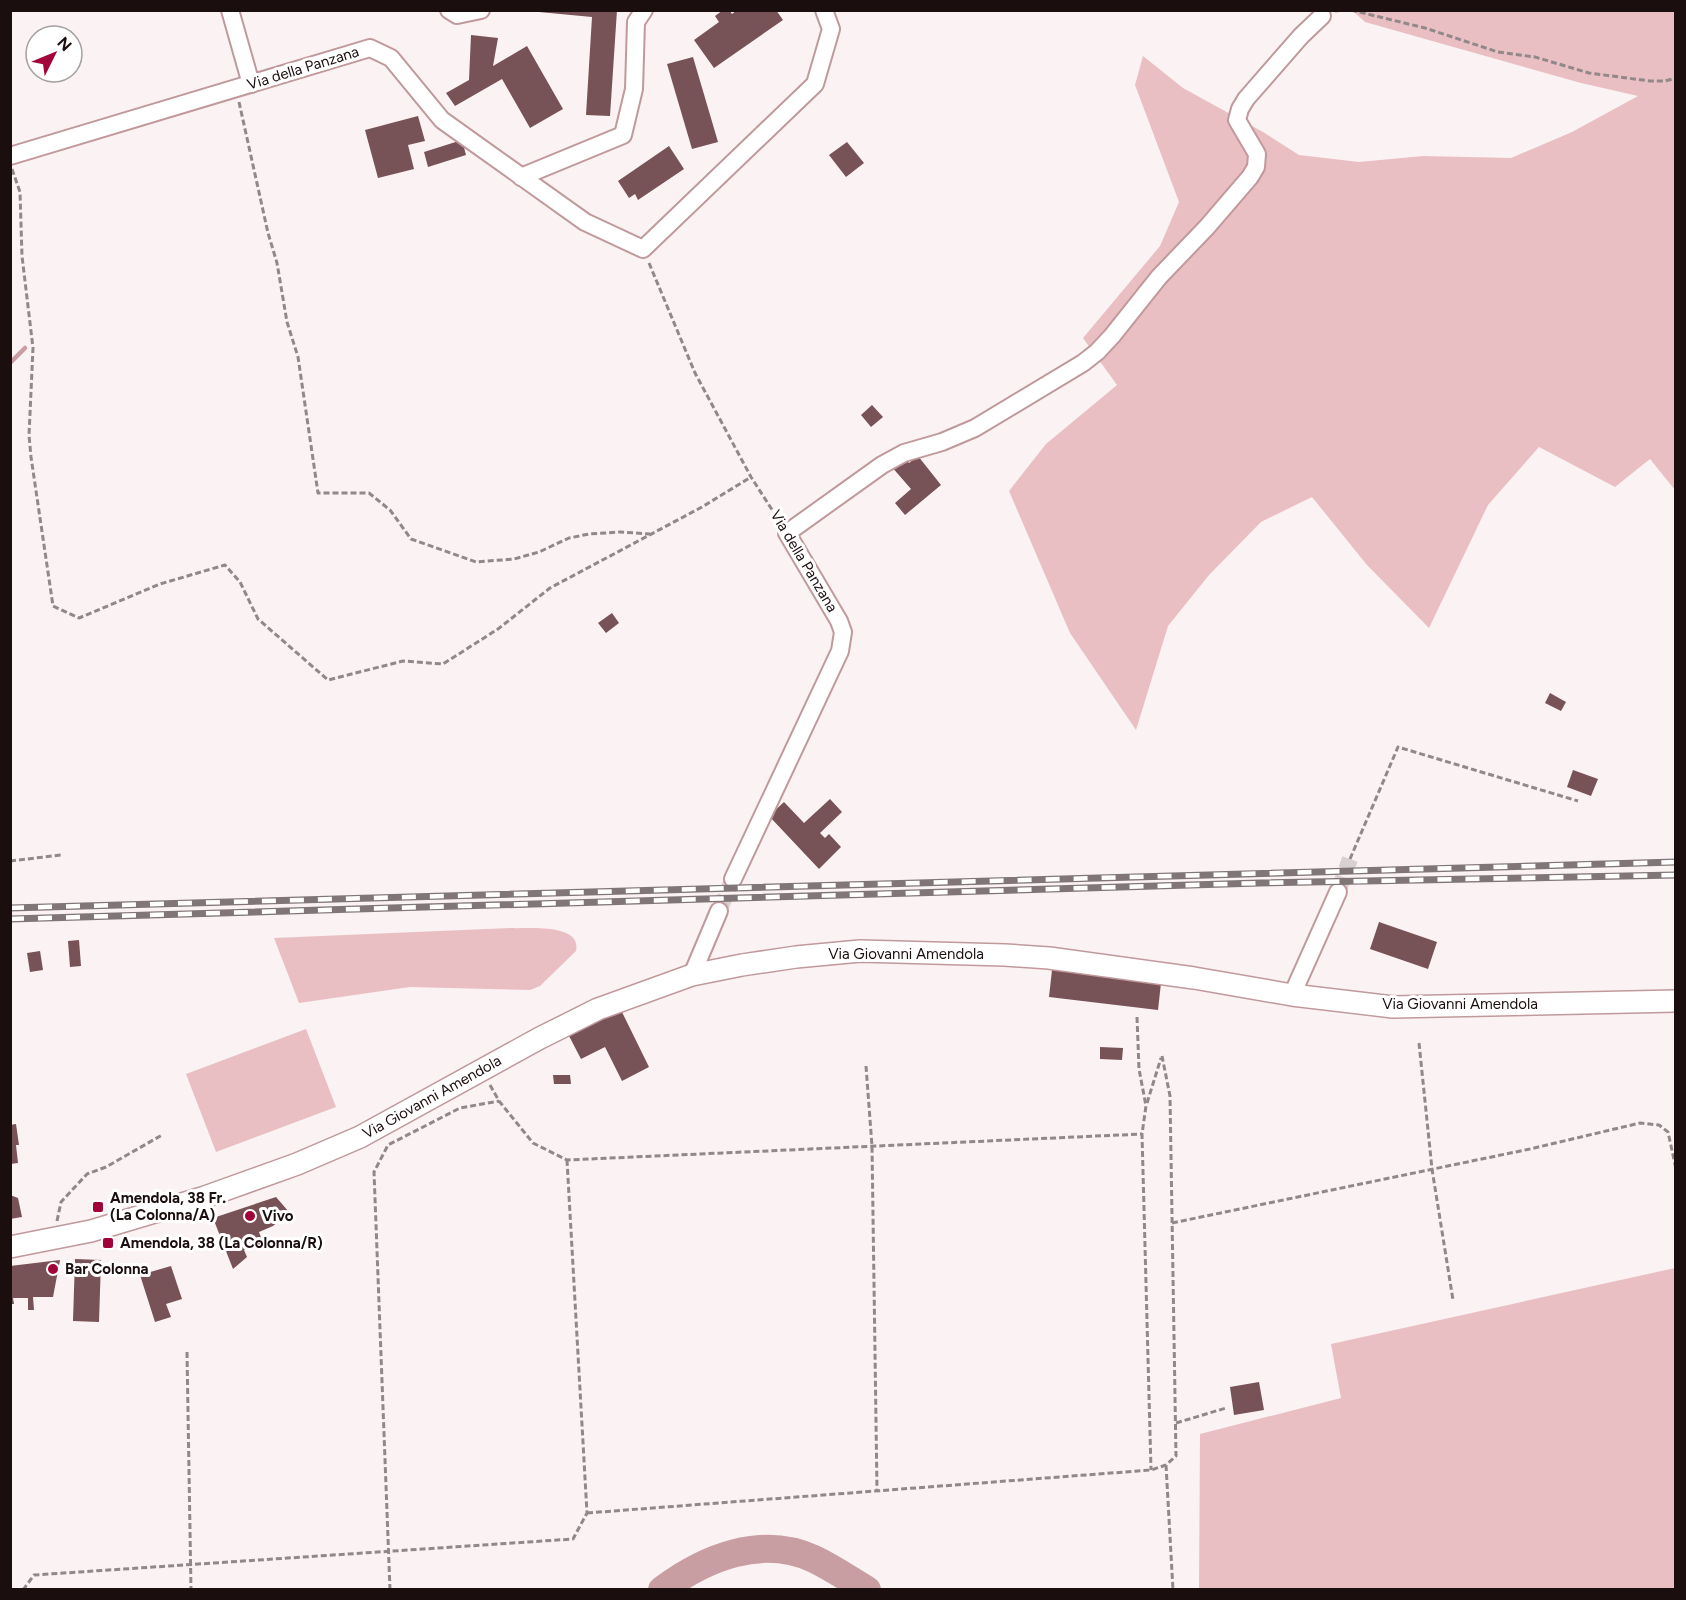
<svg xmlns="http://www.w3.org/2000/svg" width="1686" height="1600" viewBox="0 0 1686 1600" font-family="Figtree,sans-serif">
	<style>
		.green { fill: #eabfc3 }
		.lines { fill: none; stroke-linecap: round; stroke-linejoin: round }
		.stream { stroke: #c89ea2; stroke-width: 4.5 }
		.river { stroke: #c89ea2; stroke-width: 28 }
		.building { fill: #775256 }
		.minor-tunnel { stroke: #d9d0d1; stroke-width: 16; stroke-dasharray: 16 8; stroke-linecap: butt }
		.minor-casing { stroke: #c0999c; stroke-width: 20 }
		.major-casing { stroke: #c0999c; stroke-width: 24 }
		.path { stroke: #938889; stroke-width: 3; stroke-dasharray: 6 3; stroke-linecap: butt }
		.minor { stroke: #fff; stroke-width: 16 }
		.major { stroke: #fff; stroke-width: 21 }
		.rail-casing { stroke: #817677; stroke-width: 7 }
		.rail { stroke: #fff; stroke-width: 4.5; stroke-dasharray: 14; stroke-linecap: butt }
		.poi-dot { fill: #a20439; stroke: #fff; stroke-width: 2 }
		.labels { text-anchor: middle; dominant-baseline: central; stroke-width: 6; stroke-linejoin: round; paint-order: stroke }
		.street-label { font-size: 15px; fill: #1b0e0f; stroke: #fff }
		.poi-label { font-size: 15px; font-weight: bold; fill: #1b0e0f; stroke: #fff; text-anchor: start }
	</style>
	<rect width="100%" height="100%" fill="#fbf2f3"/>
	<!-- green -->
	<g class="green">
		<path d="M 1353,11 L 1675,11 L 1675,490 L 1650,459 L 1615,487 L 1539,447 L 1488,505 L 1429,628 L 1367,565 L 1312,497 L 1261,522 L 1209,575 L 1168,626 L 1136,730 L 1070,633 L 1009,491 L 1046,444 L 1117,385 L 1083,338 L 1160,246 L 1179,202 L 1135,85 L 1143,56 L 1183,88 L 1263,132 L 1299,155 L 1359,162 L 1423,156 L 1511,158 L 1572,132 L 1638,96 L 1581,83 L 1365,22 Z"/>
		<path d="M 510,928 C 528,929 582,923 576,951 L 540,986 L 530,990 L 410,987 L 299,1003 L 274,938 Z"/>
		<path d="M 306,1029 L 336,1107 L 216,1152 L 186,1074 Z"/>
		<path d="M 1675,1268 L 1675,1589 L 1199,1589 L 1200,1434 L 1341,1398 L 1331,1344 Z"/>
	</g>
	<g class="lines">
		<!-- stream -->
		<path class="stream" d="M 10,363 L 25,348"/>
		<!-- river -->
		<path class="river" d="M 662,1590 C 706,1557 762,1535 814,1559 C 833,1568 850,1580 867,1590"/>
	</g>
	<!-- building -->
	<g class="building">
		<path d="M 539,10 L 617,10 L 610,116 L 586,115 L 592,17 L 539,12 Z"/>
		<path d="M 723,10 L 729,10 L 732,14 L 737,10 L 776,10 L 783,20 L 714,68 L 694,40 L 719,22 L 715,16 Z"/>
		<path d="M 471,35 L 498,38 L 493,66 L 527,46 L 563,109 L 530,128 L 502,79 L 455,106 L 446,93 L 469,80 Z"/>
		<path d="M 693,57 L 718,142 L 692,149 L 667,64 Z"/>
		<path d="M 418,116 L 425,141 L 408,145 L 414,169 L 378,178 L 365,130 Z"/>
		<path d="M 462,140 L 466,155 L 428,167 L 424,152 Z"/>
		<path d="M 847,142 L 864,163 L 846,177 L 829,155 Z"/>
		<path d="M 669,146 L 684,169 L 638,200 L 635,194 L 629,198 L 618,181 Z"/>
		<path d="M 872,405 L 883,417 L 871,427 L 861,415 Z"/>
		<path d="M 904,456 L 909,463 L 918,456 L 941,485 L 905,515 L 895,503 L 911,489 L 891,466 Z"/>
		<path d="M 612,613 L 619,623 L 606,633 L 598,623 Z"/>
		<path d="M 1550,693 L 1566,702 L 1561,711 L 1545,703 Z"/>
		<path d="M 1573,770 L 1598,779 L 1591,796 L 1567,787 Z"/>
		<path d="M 830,799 L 842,812 L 820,833 L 825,838 L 829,834 L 841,847 L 819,869 L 769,816 L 784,802 L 804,823 Z"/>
		<path d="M 1379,922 L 1437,942 L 1428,969 L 1370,949 Z"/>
		<path d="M 79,940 L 81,966 L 70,967 L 68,941 Z"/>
		<path d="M 40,951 L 43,970 L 30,972 L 27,953 Z"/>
		<path d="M 1052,970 L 1161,983 L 1158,1010 L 1049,997 Z"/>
		<path d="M 620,1008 L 649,1067 L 622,1081 L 605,1047 L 581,1059 L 568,1034 Z"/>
		<path d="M 1100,1047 L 1123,1048 L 1122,1060 L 1100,1059 Z"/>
		<path d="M 553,1075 L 570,1075 L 571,1084 L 554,1084 Z"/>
		<path d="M 16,1124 L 19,1145 L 16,1145 L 18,1163 L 10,1164 L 10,1125 Z"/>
		<path d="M 10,1195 L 18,1198 L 22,1217 L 10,1219 Z"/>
		<path d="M 276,1197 L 289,1212 L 273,1226 L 259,1232 L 263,1243 L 244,1250 L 247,1257 L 233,1269 L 213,1218 Z"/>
		<path d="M 75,1259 L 101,1260 L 99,1322 L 73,1321 Z"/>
		<path d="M 60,1260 L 53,1297 L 33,1297 L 34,1310 L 28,1310 L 28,1298 L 13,1298 L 14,1304 L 10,1304 L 10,1266 Z"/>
		<path d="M 171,1266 L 182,1299 L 166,1304 L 171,1317 L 155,1322 L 140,1275 Z"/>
		<path d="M 1259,1382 L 1264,1410 L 1234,1415 L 1230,1387 Z"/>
	</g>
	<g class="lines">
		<!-- minor-tunnel -->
		<g class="minor-tunnel">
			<path d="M 1338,892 L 1350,859"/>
			<path d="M 719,911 L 733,879"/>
		</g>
		<defs>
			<g id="minor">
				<path d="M 230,10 L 251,84"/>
				<path d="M 449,10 L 457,15 L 481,10"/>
				<path d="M 10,156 L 370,48 L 391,58 L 442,120 L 585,222 L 643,249 L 815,84 L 831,29 L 824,10"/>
				<path d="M 521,177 L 623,135 L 634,89 L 636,22 L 644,10"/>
				<path d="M 733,879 L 840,651 L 843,632 L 839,621 L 787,533 L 882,465 L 904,453 L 942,442 L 975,428 L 1083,363 L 1097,352 L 1112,336 L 1159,277 L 1207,227 L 1250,177 L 1256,167 L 1257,154 L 1237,120 L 1240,109 L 1246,99 L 1301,36 L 1322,16"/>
				<path d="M 692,975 L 719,911"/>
				<path d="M 1292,995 L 1338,892"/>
			</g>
			<path id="major" d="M 10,1247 L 91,1231 L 205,1197 L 297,1164 L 360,1137 L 540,1038 L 598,1009 L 692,975 L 742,965 L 796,957 L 860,951 L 1005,955 L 1049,958 L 1194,978 L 1292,995 L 1393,1007 L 1676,1001"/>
		</defs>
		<!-- minor casing -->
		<use href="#minor" class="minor-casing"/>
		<!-- major casing -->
		<use href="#major" class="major-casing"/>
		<!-- path -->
		<g class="path">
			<path d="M 1351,10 L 1425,28 L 1498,52 L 1535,57 L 1589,73 L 1650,81 L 1665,81 L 1676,78"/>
			<path d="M 1335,11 L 1343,10"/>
			<path d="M 239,102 L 268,233 L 277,263 L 287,322 L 298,357 L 318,493 L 369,493 L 390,510 L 411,539 L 476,562 L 514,559 L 539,552 L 569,538 L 589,534 L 620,532 L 650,534"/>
			<path d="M 12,169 L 20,192 L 22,256 L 33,348 L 29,435 L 31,457 L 53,606 L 79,618 L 160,584 L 225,565 L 240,582 L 258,619 L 328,680 L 403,661 L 443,664 L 498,629 L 550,588 L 702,507 L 751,477"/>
			<path d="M 649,263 L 695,373 L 751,477 L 778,519"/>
			<path d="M 1350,859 L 1398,747 L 1578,801"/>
			<path d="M 10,861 L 61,855"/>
			<path d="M 1137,1017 L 1139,1069 L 1146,1106 L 1142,1134 L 1151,1470"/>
			<path d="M 1419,1043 L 1432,1169 L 1453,1300"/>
			<path d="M 866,1066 L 872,1146 L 877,1490"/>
			<path d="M 490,1085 L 499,1101 L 533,1143 L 567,1160 L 1142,1134"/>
			<path d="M 1147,1103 L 1161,1058"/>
			<path d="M 57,1221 L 61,1202 L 87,1174 L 106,1167 L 162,1135"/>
			<path d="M 1172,1223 L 1530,1149 L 1640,1123 L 1659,1125 L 1668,1132 L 1676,1169"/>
			<path d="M 187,1352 L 191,1590"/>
			<path d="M 1176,1423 L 1226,1408"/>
			<path d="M 1166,1465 L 1173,1590"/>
			<path d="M 587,1513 L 1151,1470 L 1166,1465 L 1176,1456 L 1170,1096 L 1162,1056"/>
			<path d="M 23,1590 L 34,1575 L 573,1539 L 587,1513 L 567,1160"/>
			<path d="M 390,1590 L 374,1172 L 388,1145 L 460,1108 L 499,1101"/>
		</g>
		<!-- minor -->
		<use href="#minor" class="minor"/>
		<!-- major -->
		<use href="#major" class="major"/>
		<defs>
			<g id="rail">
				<path d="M 10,908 L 1676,862"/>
				<path d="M 10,919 L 1260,883 L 1676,875"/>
			</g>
		</defs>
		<!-- rail casing -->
		<use href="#rail" class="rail-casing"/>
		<!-- rail -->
		<use href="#rail" class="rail"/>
	</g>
	<!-- markers -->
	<g class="poi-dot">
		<rect x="92" y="1201" width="12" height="12" rx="3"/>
		<circle cx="250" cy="1216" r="6"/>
		<rect x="102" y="1237" width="12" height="12" rx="3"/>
		<circle cx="53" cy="1269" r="6"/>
	</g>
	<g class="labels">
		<!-- street labels -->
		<g class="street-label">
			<text transform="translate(303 68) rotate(-17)">Via della Panzana</text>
			<text transform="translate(804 561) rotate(59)">Via della Panzana</text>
			<text x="906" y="954">Via Giovanni Amendola</text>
			<text x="1460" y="1004">Via Giovanni Amendola</text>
			<text transform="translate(432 1097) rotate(-29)">Via Giovanni Amendola</text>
		</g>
		<!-- poi labels -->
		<g class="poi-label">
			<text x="110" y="1198">Amendola, 38 Fr.<tspan x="110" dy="17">(La Colonna/A)</tspan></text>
			<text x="262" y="1216">Vivo</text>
			<text x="120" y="1243">Amendola, 38 (La Colonna/R)</text>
			<text x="65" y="1269">Bar Colonna</text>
		</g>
	</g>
	<!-- border -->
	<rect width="1686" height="1600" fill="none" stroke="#1b0e0f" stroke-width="24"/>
	<!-- north arrow -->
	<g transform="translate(54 54) rotate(47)"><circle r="28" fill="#ffffff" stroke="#a49f9f" stroke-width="1.5"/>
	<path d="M0-4.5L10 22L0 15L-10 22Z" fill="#a20439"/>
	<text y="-9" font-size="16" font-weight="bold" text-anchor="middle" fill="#1b0e0f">N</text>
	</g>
</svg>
